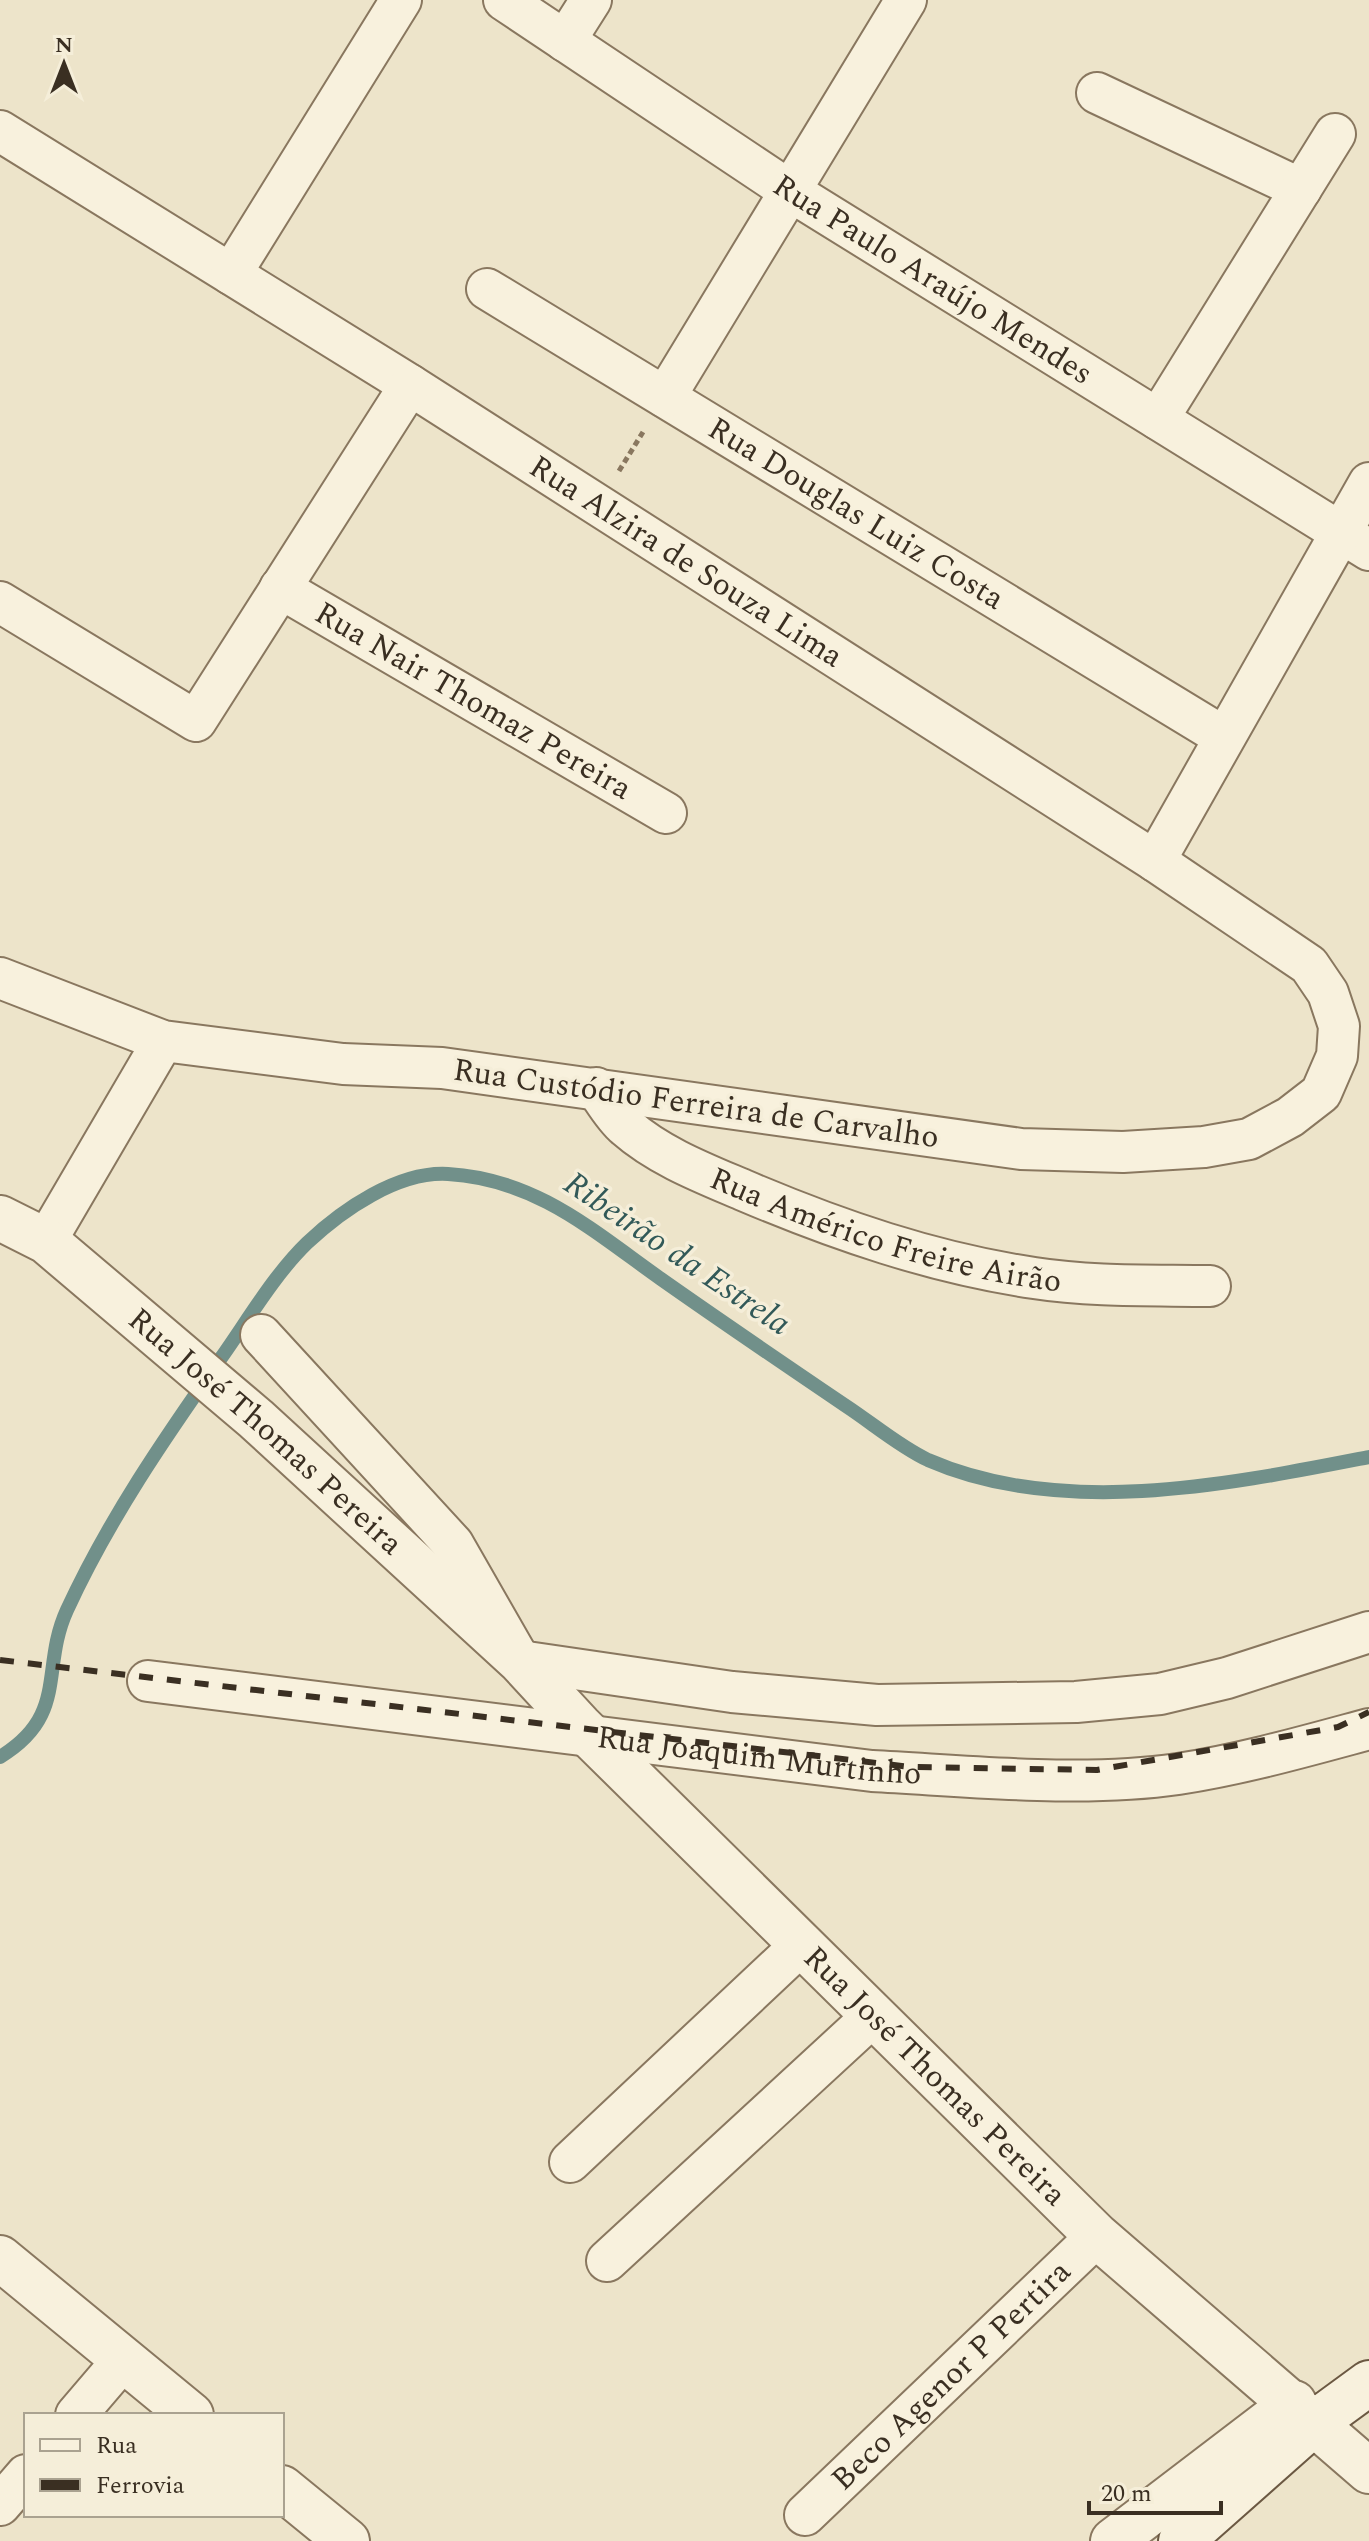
<svg xmlns="http://www.w3.org/2000/svg" width="1369" height="2541" viewBox="0 0 1369 2541" font-family="Spectral,serif">
	<style>
		.lines { fill: none; stroke-linecap: round; stroke-linejoin: round }
		.stream { stroke: #71908a; stroke-width: 14 }
		.minor-casing { stroke: #89775f; stroke-width: 44 }
		.tertiary-casing { stroke: #89775f; stroke-width: 48 }
		.secondary-casing { stroke: #6b5842; stroke-width: 48 }
		.path { stroke: #89775f; stroke-width: 5; stroke-dasharray: 6 4; stroke-linecap: butt }
		.minor { stroke: #f8f1dd; stroke-width: 40 }
		.tertiary { stroke: #f8f1dd; stroke-width: 44 }
		.secondary { stroke: #f8f1dd; stroke-width: 44 }
		.rail { stroke: #3a2f22; stroke-width: 6; stroke-dasharray: 14 14; stroke-linecap: butt }
		.labels { text-anchor: middle; dominant-baseline: central; stroke-width: 7; stroke-linejoin: round; paint-order: stroke }
		.street-label { font-size: 32px; fill: #3a2f22; stroke: #f5eed9 }
		.water-label { font-size: 34px; font-style: italic; fill: #325958; stroke: #f5eed9 }
	</style>
	<rect width="100%" height="100%" fill="#ede4ca"/>
	<g class="lines">
		<!-- stream -->
		<path class="stream" d="M 0,1757 C 69,1715 40,1669 67,1610 C 109,1519 164,1439 221,1358 C 248,1320 274,1275 307,1243 C 342,1210 398,1171 448,1174 C 536,1179 593,1231 661,1279 C 722,1322 784,1364 846,1406 C 872,1423 900,1447 928,1460 C 1063,1519 1231,1484 1369,1457"/>
		<defs>
			<g id="minor">
				<path id="s1" d="M 504,0 L 790,191 L 1369,550"/>
				<path d="M 565,41 L 591,0"/>
				<path d="M 1097,93 L 1301,189"/>
				<path id="s2" d="M 0,131 L 410,385 L 1155,861 L 1309,965 L 1328,993 L 1339,1026 L 1337,1056 L 1321,1093 L 1290,1117 L 1249,1139 L 1204,1147 L 1123,1152 L 1021,1149 L 442,1068 L 343,1064 L 163,1041 L 0,978"/>
				<path d="M 231,274 L 401,0"/>
				<path id="s3" d="M 487,289 L 1224,737"/>
				<path d="M 665,397 L 906,0"/>
				<path d="M 1158,419 L 1335,134"/>
				<path id="s4" d="M 280,588 L 666,813"/>
				<path d="M 0,602 L 196,721 L 410,385"/>
				<path d="M 1155,861 L 1369,483"/>
				<path id="s5" d="M 596,1088 C 605,1101 614,1117 626,1127 C 659,1156 703,1173 743,1190 C 837,1230 933,1263 1034,1278 C 1092,1287 1152,1285 1210,1286"/>
				<path d="M 46,1241 L 163,1041"/>
				<path d="M 261,1335 L 453,1544 L 520,1661 L 732,1692 L 877,1705 L 1076,1702 L 1160,1694 L 1227,1678 L 1369,1632"/>
				<path id="s6" d="M 148,1681 L 872,1771 C 969,1776 1082,1788 1178,1774 C 1243,1764 1306,1746 1369,1729"/>
				<path d="M 570,2162 L 802,1944"/>
				<path d="M 607,2261 L 874,2015"/>
				<path d="M 76,2415 L 123,2360"/>
				<path d="M 0,2505 L 26,2475"/>
				<path id="s7" d="M 805,2515 L 1097,2236"/>
			</g>
			<g id="tertiary">
				<path id="s8" d="M 0,1218 L 46,1241 L 256,1419 L 520,1661 L 580,1726 L 1097,2236 L 1369,2471"/>
				<path d="M 0,2258 L 191,2415"/>
				<path d="M 282,2488 L 347,2541"/>
				<path d="M 1113,2541 L 1294,2403"/>
			</g>
			<path id="secondary" d="M 1181,2541 L 1313,2424 L 1369,2383"/>
		</defs>
		<!-- minor casing -->
		<use href="#minor" class="minor-casing"/>
		<!-- tertiary casing -->
		<use href="#tertiary" class="tertiary-casing"/>
		<!-- secondary casing -->
		<use href="#secondary" class="secondary-casing"/>
		<!-- path -->
		<path class="path" d="M 619,471 L 643,432"/>
		<!-- minor -->
		<use href="#minor" class="minor"/>
		<!-- tertiary -->
		<use href="#tertiary" class="tertiary"/>
		<!-- secondary -->
		<use href="#secondary" class="secondary"/>
		<!-- rail -->
		<path class="rail" d="M 0,1660 L 911,1767 L 1097,1770 L 1338,1727 L 1369,1712"/>
	</g>
	<g class="labels">
		<!-- street labels -->
		<g class="street-label">
			<text stroke="none"><textPath href="#s1" startOffset="512">Rua Paulo Araújo Mendes</textPath></text>
			<text stroke="none"><textPath href="#s3" startOffset="432">Rua Douglas Luiz Costa</textPath></text>
			<text stroke="none"><textPath href="#s2" startOffset="810">Rua Alzira de Souza Lima</textPath></text>
			<text stroke="none"><textPath href="#s4" startOffset="224">Rua Nair Thomaz Pereira</textPath></text>
			<text transform="translate(696 1104) rotate(8)">Rua Custódio Ferreira de Carvalho</text>
			<text stroke="none"><textPath href="#s5" startOffset="332">Rua Américo Freire Airão</textPath></text>
			<text stroke="none"><textPath href="#s8" startOffset="342">Rua José Thomas Pereira</textPath></text>
			<text stroke="none"><textPath href="#s6" startOffset="616">Rua Joaquim Murtinho</textPath></text>
			<text stroke="none"><textPath href="#s8" startOffset="1272">Rua José Thomas Pereira</textPath></text>
			<text stroke="none"><textPath href="#s7" startOffset="202">Beco Agenor P Pertira</textPath></text>
		</g>
		<!-- water labels -->
		<g class="water-label">
			<text transform="translate(677 1254) rotate(34)">Ribeirão da Estrela</text>
		</g>
	</g>
	<!-- legend -->
	<rect x="24" y="2413" width="260" height="104" fill="#f5eed9" stroke="#aaa290" stroke-width="2"/>
	<rect x="40" y="2439" width="40" height="12" fill="#f8f1dd" stroke="#aaa290" stroke-width="2"/>
	<text x="96" y="2453" font-size="24" fill="#3a2f22">Rua</text>
	<rect x="40" y="2479" width="40" height="12" fill="#3a2f22" stroke="#aaa290" stroke-width="2"/>
	<text x="96" y="2493" font-size="24" fill="#3a2f22">Ferrovia</text>
	<!-- north arrow -->
	<g transform="translate(64 64)" stroke="#f5eed9" stroke-width="6" paint-order="stroke">
	<path d="M0-6L14 30L0 20L-14 30Z" fill="#3a2f22"/>
	<text y="-12" font-size="22" font-weight="bold" text-anchor="middle" fill="#3a2f22">N</text>
	</g>
	<!-- scale -->
	<path d="M1089 2501v12h132v-12" fill="none" stroke="#3a2f22" stroke-width="4"/>
	<text x="1101" y="2501" font-size="24" fill="#3a2f22" stroke="#f5eed9" stroke-width="6" paint-order="stroke">20 m</text>
</svg>
